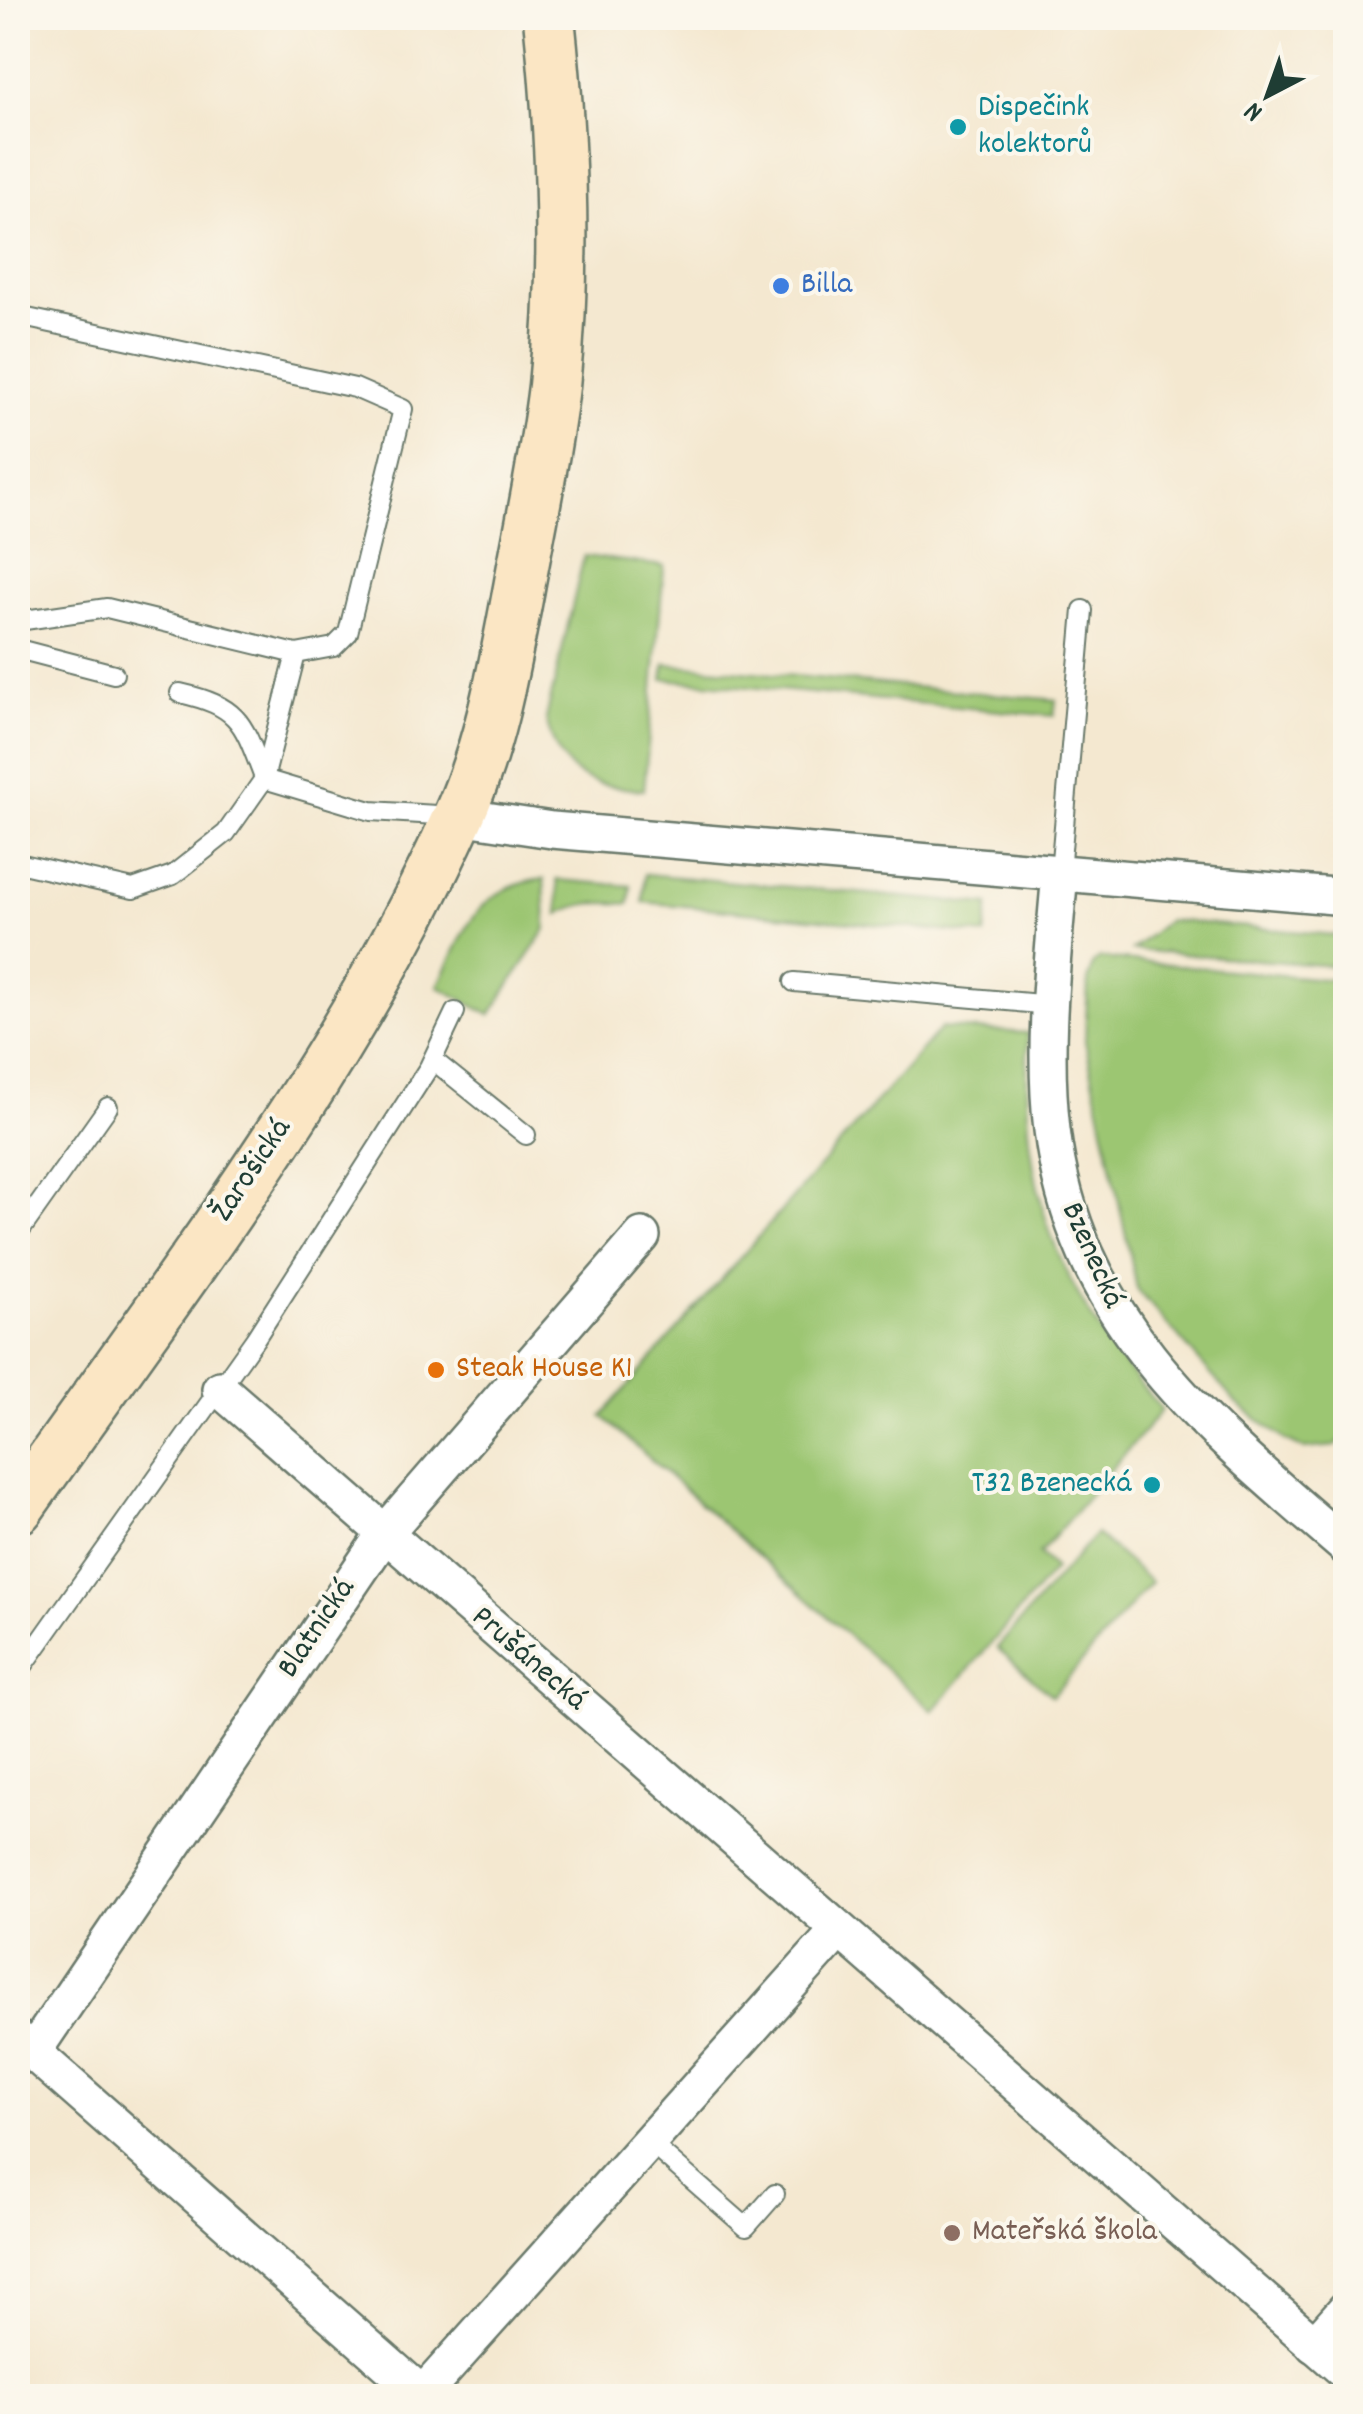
<svg xmlns="http://www.w3.org/2000/svg" width="1363" height="2414" viewBox="0 0 1363 2414" font-family="Dekko,sans-serif">
	<style>
		.green { fill: #9cc672; stroke: #5e8253; stroke-width: 2.5 }
		.lines { fill: none; stroke-linecap: round; stroke-linejoin: round }
		.service-casing { stroke: #6a796b; stroke-width: 22 }
		.minor-casing { stroke: #6a796b; stroke-width: 40 }
		.secondary-casing { stroke: #6a796b; stroke-width: 55 }
		.service { stroke: #fff; stroke-width: 18 }
		.minor { stroke: #fff; stroke-width: 35 }
		.secondary { stroke: #fbe6c4; stroke-width: 50 }
		.culture-dot { fill: #0f9aa8; stroke: #fbf7ec; stroke-width: 4 }
		.shop-dot { fill: #3f7fe0; stroke: #fbf7ec; stroke-width: 4 }
		.food-dot { fill: #e8710a; stroke: #fbf7ec; stroke-width: 4 }
		.education-dot { fill: #8d6e63; stroke: #fbf7ec; stroke-width: 4 }
		.labels { text-anchor: middle; dominant-baseline: central; stroke-width: 8; stroke-linejoin: round; paint-order: stroke }
		.culture-label { font-size: 32px; fill: #0d838f; stroke: #fbf7ec; text-anchor: start }
		.shop-label { font-size: 32px; fill: #366cbe; stroke: #fbf7ec; text-anchor: start }
		.street-label { font-size: 32px; fill: #1f3d34; stroke: #fbf7ec }
		.food-label { font-size: 32px; fill: #c56008; stroke: #fbf7ec; text-anchor: start }
		.education-label { font-size: 32px; fill: #785e54; stroke: #fbf7ec; text-anchor: start }
	</style>
	<rect width="100%" height="100%" fill="#fbf7ec"/>
	<filter id="ink" filterUnits="userSpaceOnUse"><feTurbulence type="fractalNoise" baseFrequency=".01" numOctaves="2"/><feDisplacementMap in="SourceGraphic" scale="20" xChannelSelector="R" yChannelSelector="G"/><feConvolveMatrix kernelMatrix="1 2 1 2 8 2 1 2 1" color-interpolation-filters="sRGB"/></filter>
	<filter id="wash" filterUnits="userSpaceOnUse"><feTurbulence type="fractalNoise" baseFrequency=".0048" numOctaves="4" result="noise"/><feDisplacementMap in="SourceGraphic" scale="40" xChannelSelector="R" yChannelSelector="G"/><feGaussianBlur stdDeviation="2.25" result="paint"/><feColorMatrix in="noise" values="0 0 0 0 0 0 0 0 0 0 0 0 0 0 0 0 0 1.4 0 .05"/><feComposite in="paint" operator="in"/></filter>
	<g filter="url(#wash)">
		<rect width="100%" height="100%" fill="#f4e8d0"/>
		<!-- green -->
		<g class="green">
			<path d="M 584,556 L 664,566 L 644,790 C 589,786 560,778 546,719 Z"/>
			<path d="M 665,664 L 1056,700 L 1054,716 L 663,679 Z"/>
			<path d="M 645,874 L 989,905 L 985,935 L 643,902 Z"/>
			<path d="M 544,879 L 546,929 L 490,1015 L 438,986 C 466,930 475,887 544,879 Z"/>
			<path d="M 557,880 L 631,886 L 629,904 C 602,902 582,901 559,914 Z"/>
			<path d="M 1168,920 L 1345,936 L 1345,967 L 1132,950 Z"/>
			<path d="M 1100,958 L 1345,981 L 1346,1434 L 1335,1446 L 1304,1449 L 1285,1440 L 1235,1402 L 1137,1289 L 1085,1041 L 1088,981 L 1093,963 Z"/>
			<path d="M 941,1028 L 1028,1033 C 1020,1196 1055,1288 1162,1410 L 1039,1554 L 1055,1569 L 933,1711 L 602,1416 Z"/>
			<path d="M 1096,1534 L 1151,1582 L 1052,1696 L 997,1648 Z"/>
		</g>
	</g>
	<g filter="url(#ink)">
		<g class="lines">
			<defs>
				<g id="service">
					<path d="M 18,316 L 355,388 L 403,409 L 348,633 L 334,647 L 296,654 L 264,779 L 226,833 L 173,875 L 133,889 L 18,863"/>
					<path d="M 18,621 L 107,608 L 296,654"/>
					<path d="M 18,649 L 114,674"/>
					<path d="M 180,693 C 241,707 243,723 264,778"/>
					<path d="M 264,779 L 371,811 L 453,816"/>
					<path d="M 1060,872 L 1083,610"/>
					<path d="M 794,982 L 1051,1005"/>
					<path d="M 433,1060 L 526,1135"/>
					<path d="M 18,1234 L 108,1107"/>
					<path d="M 18,1673 L 255,1339 L 429,1067 L 455,1012"/>
					<path d="M 649,2142 L 746,2227 L 775,2194"/>
				</g>
				<g id="minor">
					<path d="M 459,816 L 552,830 L 1346,897"/>
					<path d="M 1060,872 C 1053,957 1042,1045 1052,1130 C 1075,1322 1209,1429 1346,1547"/>
					<path d="M 220,1389 L 1346,2372"/>
					<path d="M 18,2039 L 424,2396"/>
					<path d="M 33,2052 L 385,1533 L 642,1236"/>
					<path d="M 1314,2345 L 1346,2309"/>
					<path d="M 422,2395 L 837,1932"/>
				</g>
				<path id="secondary" d="M 18,1508 C 174,1286 346,1066 458,817 C 491,744 504,667 519,588 C 531,521 546,454 554,386 C 567,263 562,140 549,18"/>
			</defs>
			<!-- service casing -->
			<use href="#service" class="service-casing"/>
			<!-- minor casing -->
			<use href="#minor" class="minor-casing"/>
			<!-- secondary casing -->
			<use href="#secondary" class="secondary-casing"/>
			<!-- service -->
			<use href="#service" class="service"/>
			<!-- minor -->
			<use href="#minor" class="minor"/>
			<!-- secondary -->
			<use href="#secondary" class="secondary"/>
		</g>
	</g>
	<!-- markers -->
	<g class="culture-dot">
		<circle cx="958" cy="127" r="10"/>
		<circle cx="1152" cy="1485" r="10"/>
	</g>
	<circle class="shop-dot" cx="781" cy="286" r="10"/>
	<circle class="food-dot" cx="436" cy="1370" r="10"/>
	<circle class="education-dot" cx="952" cy="2233" r="10"/>
	<g class="labels">
		<!-- culture labels -->
		<g class="culture-label">
			<text x="978" y="109">Dispečink<tspan x="978" dy="37">kolektorů</tspan></text>
			<text x="1132" y="1485" text-anchor="end">T32 Bzenecká</text>
		</g>
		<!-- shop labels -->
		<g class="shop-label">
			<text x="801" y="286">Billa</text>
		</g>
		<!-- street labels -->
		<g class="street-label">
			<text transform="translate(253 1171) rotate(-56)">Žarošická</text>
			<text transform="translate(1091 1256) rotate(66)">Bzenecká</text>
			<text transform="translate(318 1629) rotate(-56)">Blatnická</text>
			<text transform="translate(528 1660) rotate(41)">Prušánecká</text>
		</g>
		<!-- food labels -->
		<g class="food-label">
			<text x="456" y="1370">Steak House K1</text>
		</g>
		<!-- education labels -->
		<g class="education-label">
			<text x="972" y="2233">Mateřská škola</text>
		</g>
	</g>
	<!-- margin -->
	<rect width="1363" height="2414" fill="none" stroke="#fbf7ec" stroke-width="60"/>
	<!-- north arrow -->
	<g transform="translate(1268 95) rotate(221)" stroke="#fbf7ec" stroke-width="8" paint-order="stroke">
	<path d="M0-8L18 38L0 25L-18 38Z" fill="#1f3d34"/>
	<text y="-15" font-size="28" font-weight="bold" text-anchor="middle" fill="#1f3d34">N</text>
	</g>
</svg>
